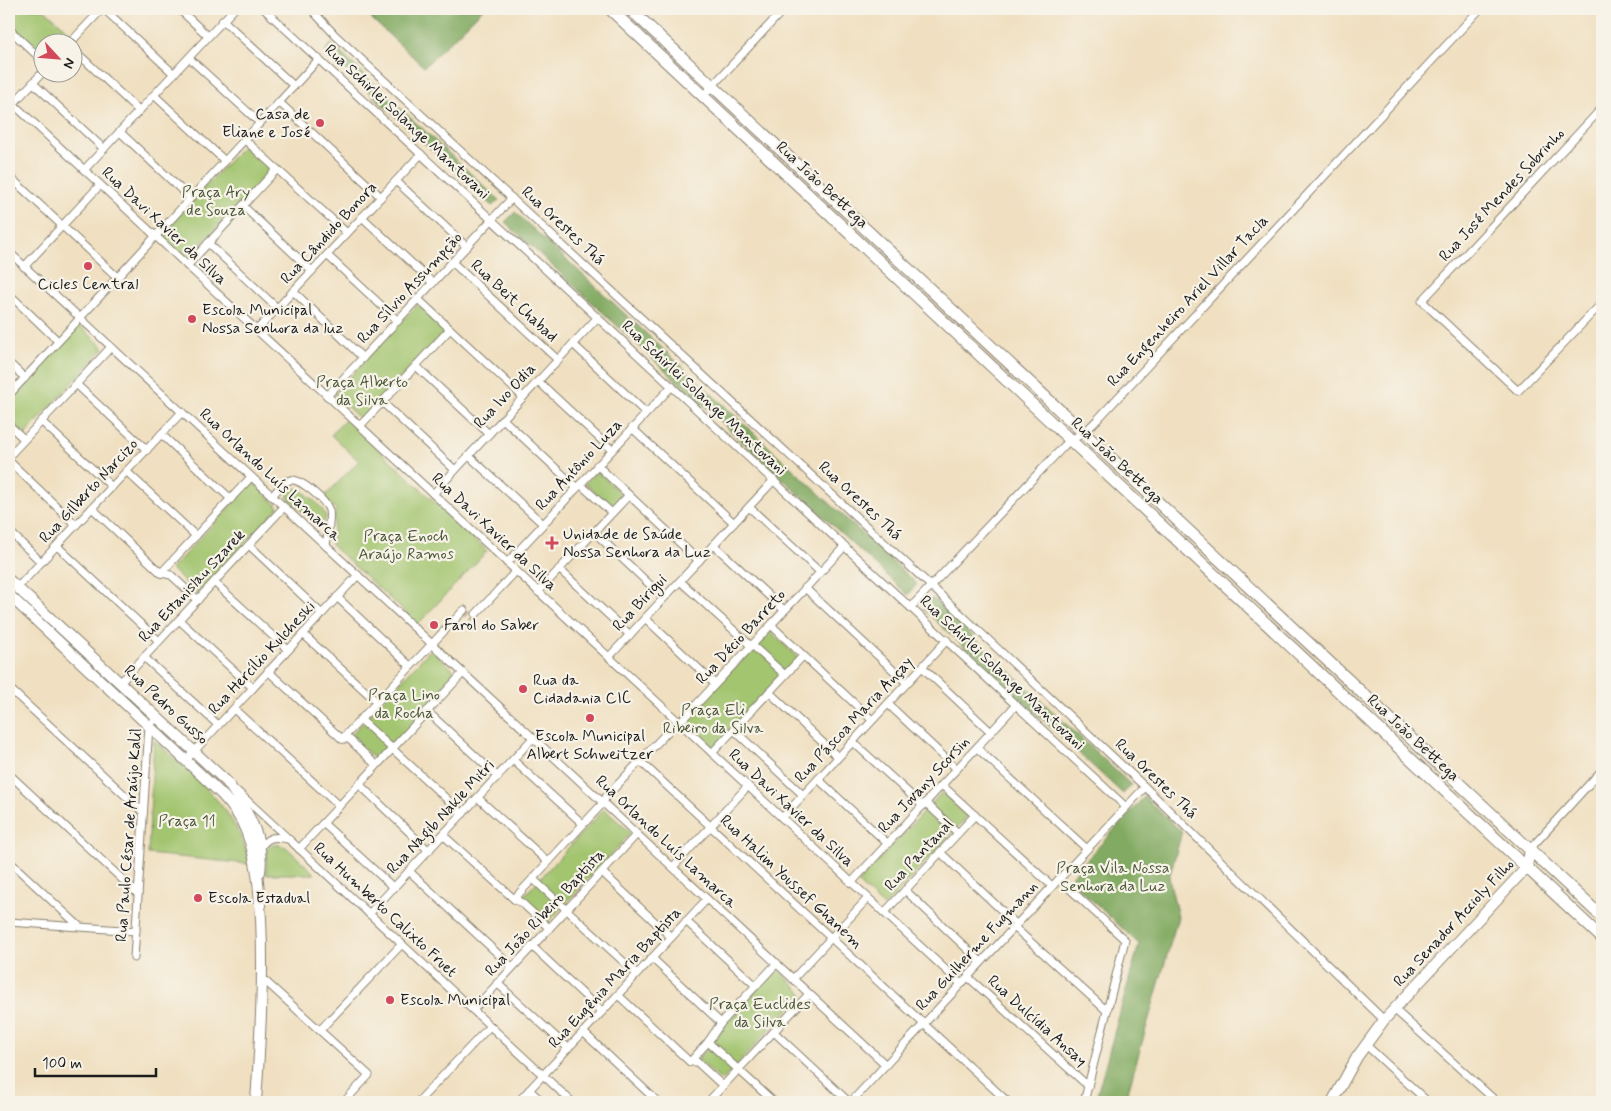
<svg xmlns="http://www.w3.org/2000/svg" width="1611" height="1111" viewBox="0 0 1611 1111" font-family="Mynerve,sans-serif">
	<style>
		.green { fill: #a3c56f; stroke: #607046 }
		.forest { fill: #82aa62; stroke: #4f633f }
		.lines { fill: none; stroke-linecap: round; stroke-linejoin: round }
		.street-tunnel { stroke: #c6b9a0; stroke-width: 7; stroke-dasharray: 7 3.5; stroke-linecap: butt }
		.street-casing { stroke: #867e6e; stroke-width: 9 }
		.secondary-casing { stroke: #867e6e; stroke-width: 12 }
		.primary-casing { stroke: #867e6e; stroke-width: 13 }
		.street { stroke: #fff; stroke-width: 7 }
		.secondary { stroke: #fff; stroke-width: 10 }
		.primary { stroke: #fff; stroke-width: 11 }
		.poi-dot { fill: #d1495b; stroke: #f7f3e8; stroke-width: 2 }
		.labels { text-anchor: middle; dominant-baseline: central; stroke-width: 4.5; stroke-linejoin: round; paint-order: stroke }
		.poi-label { font-size: 16px; fill: #1c1c1c; stroke: #f7f3e8; text-anchor: start }
		.street-label { font-size: 16px; fill: #1c1c1c; stroke: #f7f3e8 }
		.park-label { font-size: 16px; fill: #4b5739; stroke: #f7f3e8 }
	</style>
	<rect width="100%" height="100%" fill="#f7f3e8"/>
	<filter id="ink" filterUnits="userSpaceOnUse"><feTurbulence type="fractalNoise" baseFrequency=".02" numOctaves="2"/><feDisplacementMap in="SourceGraphic" scale="10" xChannelSelector="R" yChannelSelector="G"/><feConvolveMatrix kernelMatrix="1 2 1 2 8 2 1 2 1" color-interpolation-filters="sRGB"/></filter>
	<filter id="wash" filterUnits="userSpaceOnUse"><feTurbulence type="fractalNoise" baseFrequency=".0096" numOctaves="4" result="noise"/><feDisplacementMap in="SourceGraphic" scale="20" xChannelSelector="R" yChannelSelector="G"/><feGaussianBlur stdDeviation="1.12" result="paint"/><feColorMatrix in="noise" values="0 0 0 0 0 0 0 0 0 0 0 0 0 0 0 0 0 1.4 0 .05"/><feComposite in="paint" operator="in"/></filter>
	<g filter="url(#wash)">
		<rect width="100%" height="100%" fill="#f0e0c1"/>
		<!-- green -->
		<g class="green">
			<path d="M 9,9 L 44,9 L 72,34 L 64,42 L 42,42 L 42,54 L 9,22 Z"/>
			<path d="M 245,144 L 272,169 L 187,259 L 160,234 Z"/>
			<path d="M 418,304 L 446,330 L 361,420 L 334,394 Z"/>
			<path d="M 79,325 L 104,348 L 25,435 L 9,420 L 9,401 Z"/>
			<path d="M 346,419 L 487,551 L 418,624 L 331,545 L 336,509 L 323,498 L 359,461 L 331,435 Z"/>
			<path d="M 597,471 L 623,496 L 612,508 L 585,483 Z"/>
			<path d="M 253,482 L 279,507 L 197,594 L 171,569 Z"/>
			<path d="M 294,488 C 303,488 325,509 326,517 L 324,522 L 318,526 L 288,498 L 288,493 Z"/>
			<path d="M 769,630 L 798,658 L 713,748 L 684,720 Z"/>
			<path d="M 431,649 L 458,674 L 377,761 L 350,736 Z"/>
			<path d="M 154,740 C 196,779 236,806 250,864 L 148,854 Z"/>
			<path d="M 942,792 L 968,816 L 884,907 L 858,883 Z"/>
			<path d="M 604,809 L 631,833 L 548,922 L 522,898 Z"/>
			<path d="M 275,844 L 286,847 L 315,874 L 266,874 L 267,848 Z"/>
			<path d="M 777,968 L 803,994 L 722,1081 L 697,1059 L 714,1041 L 725,1024 Z"/>
		</g>
		<!-- forest -->
		<g class="forest">
			<path d="M 361,9 L 483,9 L 424,67 Z"/>
			<path d="M 331,44 L 499,200 L 492,206 L 325,51 Z"/>
			<path d="M 515,212 L 917,584 L 908,595 L 505,222 Z"/>
			<path d="M 932,598 L 1131,785 L 1123,794 L 923,609 Z"/>
			<path d="M 1144,797 L 1182,832 L 1169,878 L 1178,917 L 1125,1102 L 1095,1102 L 1139,944 L 1069,879 Z"/>
		</g>
	</g>
	<g filter="url(#ink)">
		<g class="lines">
			<!-- street-tunnel -->
			<path class="street-tunnel" d="M 464,610 L 472,617 L 476,614"/>
			<defs>
				<g id="street">
					<path d="M 104,9 L 174,74"/>
					<path d="M 179,9 L 208,36"/>
					<path d="M 264,9 L 1126,807"/>
					<path d="M 311,9 L 335,35 L 931,586 L 1145,787 L 1384,1020"/>
					<path d="M 223,20 L 294,86"/>
					<path d="M 9,29 L 42,60"/>
					<path d="M 71,42 L 102,9"/>
					<path d="M 72,48 L 139,111"/>
					<path d="M 189,58 L 260,123"/>
					<path d="M 33,83 L 104,149"/>
					<path d="M 154,95 L 225,161"/>
					<path d="M 703,96 L 784,9"/>
					<path d="M 9,100 L 961,984"/>
					<path d="M 279,102 L 381,197"/>
					<path d="M 13,104 L 43,72"/>
					<path d="M 1602,108 L 1422,301 L 1518,391 L 1602,303"/>
					<path d="M 120,132 L 190,198"/>
					<path d="M 245,140 L 347,233"/>
					<path d="M 84,170 L 234,9"/>
					<path d="M 9,176 L 117,277"/>
					<path d="M 396,181 L 467,247"/>
					<path d="M 243,206 L 312,271"/>
					<path d="M 362,217 L 433,283"/>
					<path d="M 208,243 L 277,308"/>
					<path d="M 9,252 L 886,1065"/>
					<path d="M 327,255 L 398,321"/>
					<path d="M 452,262 L 558,360"/>
					<path d="M 187,266 L 277,169"/>
					<path d="M 24,267 L 100,185"/>
					<path d="M 293,291 L 363,358"/>
					<path d="M 9,294 L 58,341"/>
					<path d="M 418,299 L 523,397"/>
					<path d="M 257,330 L 421,154"/>
					<path d="M 573,344 L 646,413"/>
					<path d="M 9,363 L 25,378"/>
					<path d="M 416,366 L 489,434"/>
					<path d="M 538,381 L 612,450"/>
					<path d="M 76,384 L 147,450"/>
					<path d="M 9,395 L 319,59"/>
					<path d="M 327,396 L 512,198"/>
					<path d="M 382,402 L 455,470"/>
					<path d="M 503,419 L 577,488"/>
					<path d="M 41,421 L 112,487"/>
					<path d="M 9,425 L 24,439"/>
					<path d="M 360,426 L 450,329"/>
					<path d="M 632,428 L 734,523"/>
					<path d="M 161,434 L 231,499"/>
					<path d="M 9,456 L 111,347"/>
					<path d="M 469,456 L 543,524"/>
					<path d="M 9,461 L 76,525"/>
					<path d="M 597,465 L 699,561"/>
					<path d="M 126,471 L 196,536"/>
					<path d="M 580,484 L 612,513"/>
					<path d="M 433,494 L 598,317"/>
					<path d="M 272,496 C 277,491 283,482 290,480 C 299,477 326,501 329,510 C 331,518 327,537 326,546"/>
					<path d="M 749,507 L 820,572"/>
					<path d="M 92,508 L 161,573 L 171,575 L 198,600"/>
					<path d="M 9,531 L 41,562"/>
					<path d="M 594,532 L 664,598"/>
					<path d="M 249,545 L 322,614"/>
					<path d="M 714,545 L 784,610"/>
					<path d="M 57,546 L 159,641"/>
					<path d="M 507,563 L 672,386"/>
					<path d="M 559,569 L 630,635"/>
					<path d="M 161,573 L 251,477"/>
					<path d="M 680,581 L 751,646"/>
					<path d="M 214,582 L 288,650"/>
					<path d="M 17,588 L 182,412"/>
					<path d="M 805,588 L 907,683"/>
					<path d="M 538,592 L 629,495"/>
					<path d="M 337,597 L 410,666"/>
					<path d="M 911,607 L 1064,446 L 1070,440 L 1084,433 L 1097,420 L 1480,9"/>
					<path d="M 476,614 L 516,571"/>
					<path d="M 645,618 L 715,684"/>
					<path d="M 179,620 L 253,688"/>
					<path d="M 771,625 L 872,720"/>
					<path d="M 303,634 L 377,702"/>
					<path d="M 752,645 L 785,675"/>
					<path d="M 144,657 L 218,725"/>
					<path d="M 609,657 L 774,480"/>
					<path d="M 922,667 L 991,732"/>
					<path d="M 268,671 L 342,739 L 349,739 L 376,765"/>
					<path d="M 120,683 L 284,507"/>
					<path d="M 9,688 L 143,812"/>
					<path d="M 769,692 L 838,757"/>
					<path d="M 888,704 L 957,769"/>
					<path d="M 234,709 L 339,806"/>
					<path d="M 427,711 L 498,777"/>
					<path d="M 360,719 L 463,814"/>
					<path d="M 734,730 L 803,795"/>
					<path d="M 342,739 L 464,610"/>
					<path d="M 853,742 L 923,806"/>
					<path d="M 977,748 L 1087,849"/>
					<path d="M 712,753 L 803,656"/>
					<path d="M 186,760 L 358,575"/>
					<path d="M 513,760 L 583,824"/>
					<path d="M 640,761 L 1008,1102"/>
					<path d="M 9,774 L 138,894"/>
					<path d="M 818,779 L 888,844"/>
					<path d="M 359,784 L 429,851"/>
					<path d="M 942,785 L 1052,886"/>
					<path d="M 238,792 L 572,1102"/>
					<path d="M 478,798 L 548,862"/>
					<path d="M 926,803 L 958,833"/>
					<path d="M 782,818 L 947,640"/>
					<path d="M 323,823 L 394,888"/>
					<path d="M 443,835 L 514,899 L 522,903 L 549,928"/>
					<path d="M 260,848 C 268,836 275,836 288,839"/>
					<path d="M 299,849 L 463,673"/>
					<path d="M 1530,849 L 1602,770"/>
					<path d="M 940,852 L 1016,924"/>
					<path d="M 9,861 L 79,926"/>
					<path d="M 673,867 L 748,786"/>
					<path d="M 409,871 L 512,967"/>
					<path d="M 602,872 L 671,937"/>
					<path d="M 533,879 L 637,974"/>
					<path d="M 1059,879 L 1125,940 L 1084,1102"/>
					<path d="M 851,883 L 1016,705"/>
					<path d="M 905,890 L 981,962"/>
					<path d="M 514,899 L 603,803 L 606,797 L 674,725 L 679,723 L 845,546"/>
					<path d="M 884,913 L 975,815"/>
					<path d="M 369,914 L 533,738"/>
					<path d="M 686,921 L 756,986"/>
					<path d="M 9,922 L 136,931"/>
					<path d="M 1014,927 L 1107,1011"/>
					<path d="M 532,946 L 602,1012"/>
					<path d="M 134,958 L 149,726 L 157,717"/>
					<path d="M 652,958 L 721,1023"/>
					<path d="M 968,977 L 1088,1086"/>
					<path d="M 263,979 L 369,1075 L 344,1102"/>
					<path d="M 793,979 L 868,898"/>
					<path d="M 497,983 L 568,1048"/>
					<path d="M 618,995 L 690,1062 L 697,1062 L 723,1086"/>
					<path d="M 1394,1009 L 1497,1102"/>
					<path d="M 473,1010 L 637,834"/>
					<path d="M 320,1030 L 402,944"/>
					<path d="M 583,1032 L 658,1102"/>
					<path d="M 774,1032 L 849,1102"/>
					<path d="M 708,1042 L 774,1102"/>
					<path d="M 1366,1045 L 1428,1102"/>
					<path d="M 690,1062 L 708,1042 L 721,1023 L 777,963"/>
					<path d="M 529,1090 L 543,1102"/>
					<path d="M 418,1102 L 490,1026"/>
					<path d="M 518,1102 L 707,899"/>
					<path d="M 708,1102 L 809,994"/>
					<path d="M 851,1102 L 1145,787"/>
				</g>
				<g id="secondary">
					<path d="M 9,580 L 227,782 C 246,809 265,837 260,872"/>
					<path d="M 9,595 L 213,786 C 224,796 235,808 242,822 C 257,852 259,886 261,919 C 264,980 260,1041 256,1102"/>
					<path d="M 1332,1102 L 1357,1057 L 1384,1020 L 1527,867 L 1530,849"/>
				</g>
				<g id="primary">
					<path d="M 610,9 L 1602,938"/>
					<path d="M 630,9 L 1602,917"/>
				</g>
			</defs>
			<!-- street casing -->
			<use href="#street" class="street-casing"/>
			<!-- secondary casing -->
			<use href="#secondary" class="secondary-casing"/>
			<!-- primary casing -->
			<use href="#primary" class="primary-casing"/>
			<!-- street -->
			<use href="#street" class="street"/>
			<!-- secondary -->
			<use href="#secondary" class="secondary"/>
			<!-- primary -->
			<use href="#primary" class="primary"/>
		</g>
	</g>
	<!-- markers -->
	<g class="poi-dot">
		<circle cx="320" cy="123" r="5"/>
		<circle cx="88" cy="266" r="5"/>
		<circle cx="192" cy="319" r="5"/>
		<path d="M549.5 535.5h5v5h5v5h-5v5h-5v-5h-5v-5h5z"/>
		<circle cx="434" cy="625" r="5"/>
		<circle cx="523" cy="689" r="5"/>
		<circle cx="590" cy="718" r="5"/>
		<circle cx="198" cy="898" r="5"/>
		<circle cx="390" cy="1000" r="5"/>
	</g>
	<g class="labels">
		<!-- poi labels -->
		<g class="poi-label">
			<text x="310" y="114" text-anchor="end">Casa de<tspan x="310" dy="18">Eliane e José</tspan></text>
			<text x="88" y="284" text-anchor="middle">Cicles Central</text>
			<text x="202" y="310">Escola Municipal<tspan x="202" dy="18">Nossa Senhora da luz</tspan></text>
			<text x="563" y="534">Unidade de Saúde<tspan x="563" dy="18">Nossa Senhora da Luz</tspan></text>
			<text x="444" y="625">Farol do Saber</text>
			<text x="533" y="680">Rua da<tspan x="533" dy="18">Cidadania CIC</tspan></text>
			<text x="590" y="736" text-anchor="middle">Escola Municipal<tspan x="590" dy="18">Albert Schweitzer</tspan></text>
			<text x="208" y="898">Escola Estadual</text>
			<text x="400" y="1000">Escola Municipal</text>
		</g>
		<!-- street labels -->
		<g class="street-label">
			<text transform="translate(407 122) rotate(43)">Rua Schirlei Solange Mantovani</text>
			<text transform="translate(822 185) rotate(43)">Rua João Bettega</text>
			<text transform="translate(1502 195) rotate(-47)">Rua José Mendes Sobrinho</text>
			<text transform="translate(164 226) rotate(43)">Rua Davi Xavier da Silva</text>
			<text transform="translate(563 226) rotate(43)">Rua Orestes Thá</text>
			<text transform="translate(329 233) rotate(-47)">Rua Cândido Bonora</text>
			<text transform="translate(410 288) rotate(-47)">Rua Sílvio Assumpção</text>
			<text transform="translate(514 301) rotate(43)">Rua Beit Chabad</text>
			<text transform="translate(1188 301) rotate(-47)">Rua Engenheiro Ariel Villar Tacla</text>
			<text transform="translate(505 396) rotate(-47)">Rua Ivo Odia</text>
			<text transform="translate(704 398) rotate(43)">Rua Schirlei Solange Mantovani</text>
			<text transform="translate(1117 461) rotate(43)">Rua João Bettega</text>
			<text transform="translate(579 465) rotate(-47)">Rua Antônio Luza</text>
			<text transform="translate(270 475) rotate(43)">Rua Orlando Luís Lamarca</text>
			<text transform="translate(89 491) rotate(-47)">Rua Gilberto Narcizo</text>
			<text transform="translate(860 501) rotate(43)">Rua Orestes Thá</text>
			<text transform="translate(494 532) rotate(43)">Rua Davi Xavier da Silva</text>
			<text transform="translate(192 586) rotate(-47)">Rua Estanislau Szarek</text>
			<text transform="translate(640 603) rotate(-47)">Rua Birigui</text>
			<text transform="translate(741 637) rotate(-47)">Rua Décio Barreto</text>
			<text transform="translate(262 658) rotate(-47)">Rua Hercílio Kulcheski</text>
			<text transform="translate(1002 673) rotate(43)">Rua Schirlei Solange Mantovani</text>
			<text transform="translate(166 705) rotate(43)">Rua Pedro Gusso</text>
			<text transform="translate(854 720) rotate(-47)">Rua Páscoa Maria Ançay</text>
			<text transform="translate(1413 738) rotate(43)">Rua João Bettega</text>
			<text transform="translate(1156 779) rotate(44)">Rua Orestes Thá</text>
			<text transform="translate(924 785) rotate(-47)">Rua Jovany Scorsin</text>
			<text transform="translate(791 808) rotate(43)">Rua Davi Xavier da Silva</text>
			<text transform="translate(441 817) rotate(-47)">Rua Nagib Nakle Mitri</text>
			<text transform="translate(129 835) rotate(-86)">Rua Paulo César de Araújo Kalil</text>
			<text transform="translate(666 842) rotate(43)">Rua Orlando Luís Lamarca</text>
			<text transform="translate(919 855) rotate(-47)">Rua Pantanal</text>
			<text transform="translate(791 882) rotate(43)">Rua Halim Youssef Ghanem</text>
			<text transform="translate(385 910) rotate(43)">Rua Humberto Calixto Fruet</text>
			<text transform="translate(545 913) rotate(-47)">Rua João Ribeiro Baptista</text>
			<text transform="translate(1454 923) rotate(-47)">Rua Senador Accioly Filho</text>
			<text transform="translate(977 946) rotate(-47)">Rua Guilherme Fugmann</text>
			<text transform="translate(615 978) rotate(-47)">Rua Eugênia Maria Baptista</text>
			<text transform="translate(1037 1021) rotate(42)">Rua Dulcídia Ansay</text>
		</g>
		<!-- park labels -->
		<g class="park-label">
			<text x="216" y="192">Praça Ary<tspan x="216" dy="18">de Souza</tspan></text>
			<text x="362" y="382">Praça Alberto<tspan x="362" dy="18">da Silva</tspan></text>
			<text x="406" y="536">Praça Enoch<tspan x="406" dy="18">Araújo Ramos</tspan></text>
			<text x="404" y="695">Praça Lino<tspan x="404" dy="18">da Rocha</tspan></text>
			<text x="713" y="710">Praça Eli<tspan x="713" dy="18">Ribeiro da Silva</tspan></text>
			<text x="187" y="821">Praça 11</text>
			<text x="1113" y="868">Praça Vila Nossa<tspan x="1113" dy="18">Senhora da Luz</tspan></text>
			<text x="760" y="1004">Praça Euclides<tspan x="760" dy="18">da Silva</tspan></text>
		</g>
	</g>
	<!-- margin -->
	<rect width="1611" height="1111" fill="none" stroke="#f7f3e8" stroke-width="30"/>
	<!-- north arrow -->
	<g transform="translate(58 58) rotate(116)"><circle r="24" fill="#f7f3e8" stroke="#9f9d96"/>
	<path d="M0-4L9 19L0 12L-9 19Z" fill="#d1495b"/>
	<text y="-8" font-size="14" font-weight="bold" text-anchor="middle" fill="#1c1c1c">N</text>
	</g>
	<!-- scale -->
	<path d="M35 1068v8h121v-8" fill="none" stroke="#1c1c1c" stroke-width="2.5"/>
	<text x="42" y="1068" font-size="15" fill="#1c1c1c" stroke="#f7f3e8" stroke-width="4" paint-order="stroke">100 m</text>
</svg>
